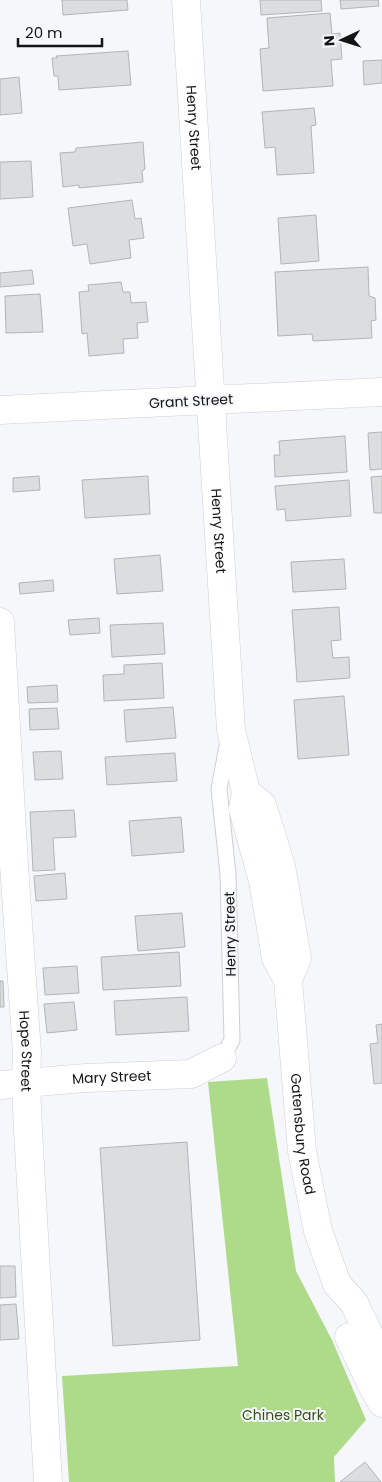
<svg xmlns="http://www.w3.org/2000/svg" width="382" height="1482" viewBox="0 0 382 1482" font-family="Poppins,sans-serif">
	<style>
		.green { fill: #aedb89 }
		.building { fill: #dcdddf; stroke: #b3b4b7 }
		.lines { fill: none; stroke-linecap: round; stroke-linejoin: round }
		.lane-casing { stroke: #cecfd1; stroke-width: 17 }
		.street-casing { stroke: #cecfd1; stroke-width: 29 }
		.secondary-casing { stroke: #cecfd1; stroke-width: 29 }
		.lane { stroke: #fff; stroke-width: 15 }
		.street { stroke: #fff; stroke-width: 28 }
		.secondary { stroke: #fff; stroke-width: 28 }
		.labels { text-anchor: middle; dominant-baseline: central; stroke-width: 4; stroke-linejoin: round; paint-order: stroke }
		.street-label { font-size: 14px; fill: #131414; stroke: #f6f7fa }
		.park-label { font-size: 14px; fill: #345017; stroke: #f6f7fa }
	</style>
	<rect width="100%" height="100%" fill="#f6f7fa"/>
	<!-- green -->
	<path class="green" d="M 267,1078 L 296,1271 L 332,1340 L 366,1420 L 334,1457 L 335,1482 L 69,1482 L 62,1376 L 238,1366 L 208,1082 Z"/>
	<!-- building -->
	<g class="building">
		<path d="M 62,0 L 127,0 L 128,10 L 63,15 Z"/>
		<path d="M 260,0 L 321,0 L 322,11 L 261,15 Z"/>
		<path d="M 340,0 L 378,0 L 379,6 L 341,9 Z"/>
		<path d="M 330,13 L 332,34 L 340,33 L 342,59 L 331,60 L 333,86 L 263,91 L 260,49 L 269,48 L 267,18 Z"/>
		<path d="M 128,51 L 131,85 L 59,90 L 58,76 L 54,76 L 52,58 L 57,58 L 56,56 Z"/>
		<path d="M 382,60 L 382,83 L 364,85 L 363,61 Z"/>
		<path d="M 19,77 L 22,113 L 0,115 L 0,79 Z"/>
		<path d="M 314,108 L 316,125 L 311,126 L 314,173 L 277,175 L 275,147 L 265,148 L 262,112 Z"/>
		<path d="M 143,142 L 145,169 L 142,171 L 143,182 L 79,188 L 79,185 L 63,187 L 60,153 L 75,152 L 76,148 Z"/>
		<path d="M 31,161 L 33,197 L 0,199 L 0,162 Z"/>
		<path d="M 132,200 L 135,219 L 141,218 L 144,238 L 129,240 L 131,258 L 90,264 L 87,244 L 73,246 L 68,208 Z"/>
		<path d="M 316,215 L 319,261 L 281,264 L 278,218 Z"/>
		<path d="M 368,267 L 369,296 L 375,298 L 376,320 L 371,321 L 372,338 L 313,341 L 312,334 L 278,336 L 275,272 Z"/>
		<path d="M 32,270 L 34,284 L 0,287 L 0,273 Z"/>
		<path d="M 121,282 L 123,292 L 130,292 L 131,303 L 146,302 L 148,322 L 137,323 L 138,338 L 123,339 L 124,353 L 89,356 L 87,333 L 82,334 L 79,292 L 89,291 L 88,285 Z"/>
		<path d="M 40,294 L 43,332 L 6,333 L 5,296 Z"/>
		<path d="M 382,432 L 382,469 L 370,470 L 368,433 Z"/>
		<path d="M 345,436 L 347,472 L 275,477 L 274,455 L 280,455 L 279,441 Z"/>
		<path d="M 39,476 L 40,490 L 13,492 L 13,478 Z"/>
		<path d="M 148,476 L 150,514 L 85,518 L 82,480 Z"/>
		<path d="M 382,476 L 382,513 L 374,513 L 371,477 Z"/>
		<path d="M 349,480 L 351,516 L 286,521 L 285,509 L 277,510 L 275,486 Z"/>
		<path d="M 160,555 L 163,591 L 117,594 L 114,559 Z"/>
		<path d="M 344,559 L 346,589 L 293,592 L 291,562 Z"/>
		<path d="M 53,580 L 54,591 L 20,594 L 19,583 Z"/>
		<path d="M 339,607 L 341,640 L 331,641 L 333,658 L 349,657 L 350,678 L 297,682 L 292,610 Z"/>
		<path d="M 99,618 L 100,633 L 70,635 L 68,620 Z"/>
		<path d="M 163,623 L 165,654 L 112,657 L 110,625 Z"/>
		<path d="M 162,663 L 164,698 L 104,701 L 103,675 L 124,674 L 124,665 Z"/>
		<path d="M 57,685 L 58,702 L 28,703 L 27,687 Z"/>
		<path d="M 344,696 L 349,755 L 298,759 L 294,700 Z"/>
		<path d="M 173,707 L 176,738 L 126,742 L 124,710 Z"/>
		<path d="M 57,708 L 59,729 L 30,730 L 29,709 Z"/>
		<path d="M 61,751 L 63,779 L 35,780 L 33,752 Z"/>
		<path d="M 175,753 L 177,781 L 107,785 L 105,757 Z"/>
		<path d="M 74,810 L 76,837 L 53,838 L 55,870 L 33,871 L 30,812 Z"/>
		<path d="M 181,817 L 184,852 L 132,856 L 129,821 Z"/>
		<path d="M 65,873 L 67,899 L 36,901 L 34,876 Z"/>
		<path d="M 182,913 L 185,947 L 138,951 L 135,916 Z"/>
		<path d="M 179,952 L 181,986 L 103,990 L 101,957 Z"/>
		<path d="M 77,966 L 79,993 L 45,995 L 43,968 Z"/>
		<path d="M 0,981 L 3,981 L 4,1007 L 0,1007 Z"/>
		<path d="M 187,997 L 189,1031 L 116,1035 L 114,1001 Z"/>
		<path d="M 74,1002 L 77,1030 L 47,1033 L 44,1004 Z"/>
		<path d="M 382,1024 L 382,1083 L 374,1084 L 370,1044 L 378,1043 L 376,1025 Z"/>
		<path d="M 187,1142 L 200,1340 L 113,1346 L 100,1148 Z"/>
		<path d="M 0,1266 L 15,1266 L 16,1297 L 0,1298 Z"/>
		<path d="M 16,1304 L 19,1339 L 0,1340 L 0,1305 Z"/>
		<path d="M 365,1462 L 381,1482 L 340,1482 Z"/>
	</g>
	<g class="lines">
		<defs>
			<path id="lane" d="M 222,1058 L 232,1040 L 228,874 L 219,789 L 228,741"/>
			<g id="street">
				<path d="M 210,400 L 382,392"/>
				<path id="s1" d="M 0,622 L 14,865 L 27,1053 L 26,1083 L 28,1130 L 48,1482"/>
				<path id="s2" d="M 0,1085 L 86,1078 L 191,1074 L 222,1058"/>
			</g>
			<g id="secondary">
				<path id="s3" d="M 186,0 L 231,730 L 246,792 L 243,809 L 263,881 L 276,958 L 288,980 L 302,1151 L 318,1231 L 337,1284 L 354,1303 L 382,1362"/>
				<path d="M 0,410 L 210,400"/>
				<path d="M 246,792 L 262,805 L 281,866 L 297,958 L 288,980"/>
				<path d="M 349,1337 L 373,1387 L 382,1403"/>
			</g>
		</defs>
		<!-- lane casing -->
		<use href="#lane" class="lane-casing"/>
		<!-- street casing -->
		<use href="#street" class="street-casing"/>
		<!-- secondary casing -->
		<use href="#secondary" class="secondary-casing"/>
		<!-- lane -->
		<use href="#lane" class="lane"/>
		<!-- street -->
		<use href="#street" class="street"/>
		<!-- secondary -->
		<use href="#secondary" class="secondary"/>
	</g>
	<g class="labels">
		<!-- street labels -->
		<g class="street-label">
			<text stroke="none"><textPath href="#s3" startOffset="128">Henry Street</textPath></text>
			<text transform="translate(191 401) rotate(-3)">Grant Street</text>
			<text stroke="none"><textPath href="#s3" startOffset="532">Henry Street</textPath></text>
			<text transform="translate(230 934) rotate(-91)">Henry Street</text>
			<text stroke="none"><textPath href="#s1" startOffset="430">Hope Street</textPath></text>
			<text stroke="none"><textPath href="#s2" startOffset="112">Mary Street</textPath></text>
			<text stroke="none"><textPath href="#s3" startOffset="1145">Gatensbury Road</textPath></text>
		</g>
		<!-- park labels -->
		<g class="park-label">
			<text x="283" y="1415">Chines Park</text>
		</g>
	</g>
	<!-- north arrow -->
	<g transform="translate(342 40) rotate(266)" stroke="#f6f7fa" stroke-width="4" paint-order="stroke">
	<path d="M0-4L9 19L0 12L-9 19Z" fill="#131414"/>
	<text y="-8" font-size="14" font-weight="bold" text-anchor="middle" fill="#131414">N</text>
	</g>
	<!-- scale -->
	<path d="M18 38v8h84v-8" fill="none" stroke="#131414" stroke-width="2.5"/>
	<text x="25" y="38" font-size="15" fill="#131414" stroke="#f6f7fa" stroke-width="4" paint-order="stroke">20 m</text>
</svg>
